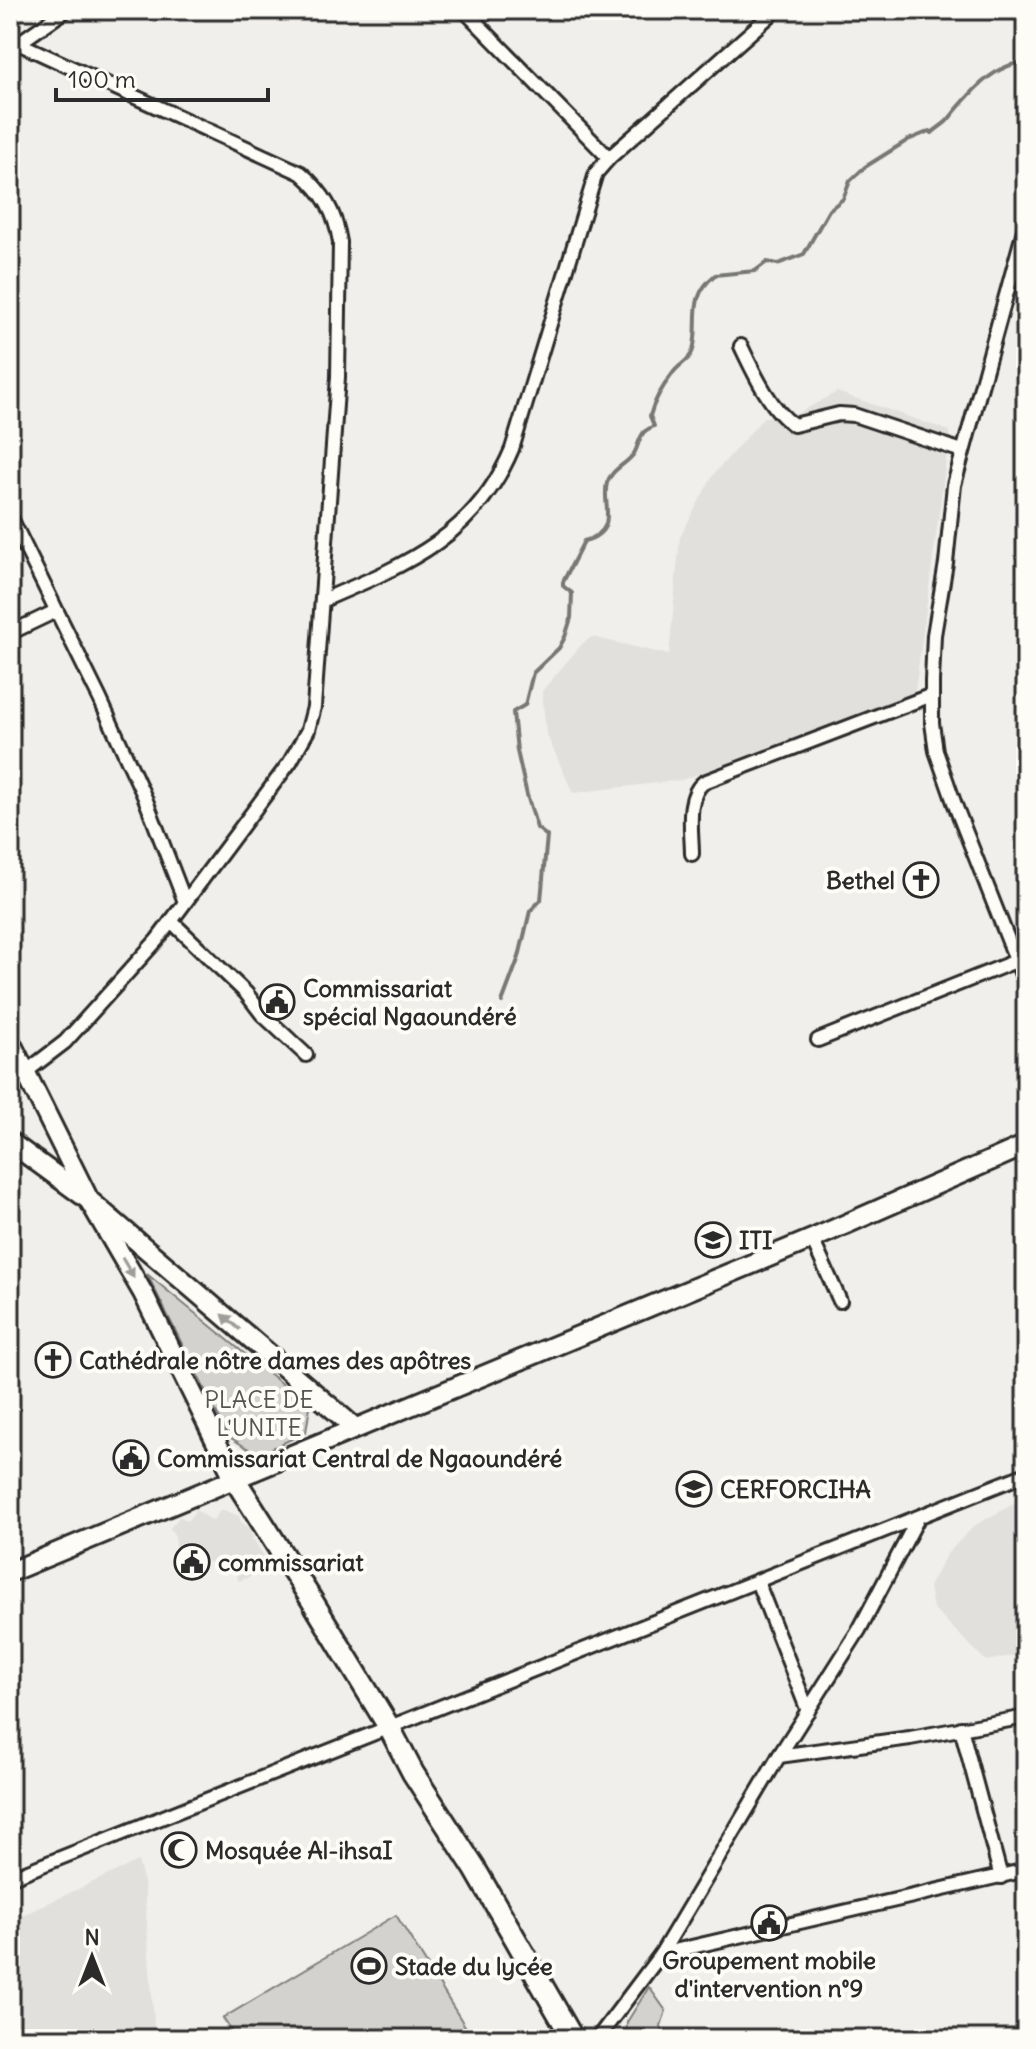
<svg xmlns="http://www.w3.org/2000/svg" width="1036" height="2049" viewBox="0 0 1036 2049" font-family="Delius,sans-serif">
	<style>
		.built { fill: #e1e0dc }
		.green { fill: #d3d2cf; stroke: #7f7e7d; stroke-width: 2 }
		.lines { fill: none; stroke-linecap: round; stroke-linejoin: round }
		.stream { stroke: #777775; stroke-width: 4 }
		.street-casing { stroke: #2b2b2b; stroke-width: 18 }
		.secondary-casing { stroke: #2b2b2b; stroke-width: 24 }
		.primary-casing { stroke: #2b2b2b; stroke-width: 26 }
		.street { stroke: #fdfcf7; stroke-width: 12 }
		.secondary { stroke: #fdfcf7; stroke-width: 18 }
		.primary { stroke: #fdfcf7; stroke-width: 20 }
		.oneway { fill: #9e9e9b }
		.labels { text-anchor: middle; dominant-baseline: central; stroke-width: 8; stroke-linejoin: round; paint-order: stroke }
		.poi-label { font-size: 24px; font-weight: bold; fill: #2b2b2b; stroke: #fdfcf7; text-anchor: start }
		.park-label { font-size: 24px; fill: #555554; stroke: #fdfcf7 }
	</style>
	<rect width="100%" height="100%" fill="#f0efeb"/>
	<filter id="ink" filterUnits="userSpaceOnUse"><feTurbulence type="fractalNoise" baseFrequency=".0125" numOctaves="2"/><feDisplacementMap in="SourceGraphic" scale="16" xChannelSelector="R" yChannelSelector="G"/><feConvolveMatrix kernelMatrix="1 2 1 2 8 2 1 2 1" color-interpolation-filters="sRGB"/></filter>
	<g filter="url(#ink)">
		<!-- built -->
		<g class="built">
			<path d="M 837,392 L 950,431 L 915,692 L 682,780 L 573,793 L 546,733 L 542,691 L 582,644 L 592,637 L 669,655 L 680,537 L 713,475 L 764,417 L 795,415 Z"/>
			<path d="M 1026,1497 L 1026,1653 L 986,1661 L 933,1608 L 929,1587 L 946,1555 L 974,1526 Z"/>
			<path d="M 221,1509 L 239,1516 L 241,1522 L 248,1527 L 253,1537 L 251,1541 L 254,1540 L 271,1568 L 239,1581 L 235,1572 L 234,1573 L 175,1548 L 175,1537 L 170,1528 L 180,1516 L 187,1521 L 196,1510 L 213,1521 Z"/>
			<path d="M 138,1861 L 144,1883 L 155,2039 L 10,2039 L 10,1921 Z"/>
		</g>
		<!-- green -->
		<g class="green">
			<path d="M 147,1274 L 310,1407 L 306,1432 L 258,1455 L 228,1436 Z"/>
			<path d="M 396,1915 L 473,2039 L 236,2039 L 223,2018 Z"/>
			<path d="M 649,1987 L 666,2011 L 661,2026 L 665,2039 L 626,2039 L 627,2022 Z"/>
		</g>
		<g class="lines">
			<!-- stream -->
			<path class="stream" d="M 502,1002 L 519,957 L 530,911 L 541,900 L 547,836 L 537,828 L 527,795 L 517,751 L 513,712 L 525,705 L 533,673 L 559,648 L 565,637 L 571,618 L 572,593 L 563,586 L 563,582 L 584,541 C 621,531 601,503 607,483 C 611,470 625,465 633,455 C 638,449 638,439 644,432 C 645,431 653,426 654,426 L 650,416 C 654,400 663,386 673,373 C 679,364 690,361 693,350 C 701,321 686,299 715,275 L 755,271 L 767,262 L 778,264 L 804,254 L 829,210 L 843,199 L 850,181 L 865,167 L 908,140 L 930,131 L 932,133 C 937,128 942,126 947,121 C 967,97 992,64 1026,62"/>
			<defs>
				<g id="street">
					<path d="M 464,10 L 609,158"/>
					<path d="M 10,49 L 66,10"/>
					<path d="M 1026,223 L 954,485 L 946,563 L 934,635 L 932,681 L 932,723 L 936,751 L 955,805 L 1026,985"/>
					<path d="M 741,346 C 753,371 771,411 794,425 L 839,414 L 854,415 L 962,451"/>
					<path d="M 10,516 L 100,699 L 145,798 L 185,902"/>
					<path d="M 323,600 C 405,565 475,537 512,449 L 596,173 L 609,158 L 776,10"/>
					<path d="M 10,633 L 56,611"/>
					<path d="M 692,854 C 692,832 685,797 704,782 L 932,695"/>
					<path d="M 171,921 L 246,993 L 262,1014 L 306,1055"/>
					<path d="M 818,1040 L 1016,961"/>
					<path d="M 10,1084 L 65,1042 L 157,940 L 290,762 L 308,730 L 314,707 L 338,377 L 340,242 C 335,212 324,193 301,173 L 20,44"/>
					<path d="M 812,1239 L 840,1301"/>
					<path d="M 757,1581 L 808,1711"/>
					<path d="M 961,1728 L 1001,1877"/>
					<path d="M 779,1756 L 910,1738 L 1026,1717"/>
					<path d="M 10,1878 L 1026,1474"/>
					<path d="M 661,1954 L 1026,1870"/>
					<path d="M 597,2039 L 661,1954 L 779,1756 L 859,1630 L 918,1518"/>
				</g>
				<g id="secondary">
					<path d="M 10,1041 L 89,1200 L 143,1293 L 234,1478"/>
					<path d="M 10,1142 L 89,1200 L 354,1427"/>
					<path d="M 10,1572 L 812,1239 L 1026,1145"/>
				</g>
				<path id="primary" d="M 234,1478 L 311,1599 L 389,1727 L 413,1773 L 475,1869 L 573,2039"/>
			</defs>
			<!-- street casing -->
			<use href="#street" class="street-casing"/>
			<!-- secondary casing -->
			<use href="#secondary" class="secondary-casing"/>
			<!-- primary casing -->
			<use href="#primary" class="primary-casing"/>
			<!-- street -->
			<use href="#street" class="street"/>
			<!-- secondary -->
			<use href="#secondary" class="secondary"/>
			<!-- primary -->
			<use href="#primary" class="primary"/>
		</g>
		<!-- one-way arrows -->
		<defs><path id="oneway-solid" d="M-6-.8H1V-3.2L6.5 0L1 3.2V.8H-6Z" transform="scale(2)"/></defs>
		<g class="oneway">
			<use href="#oneway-solid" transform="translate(128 1268) rotate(60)"/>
			<use href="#oneway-solid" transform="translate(231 1322) rotate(-139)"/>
		</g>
	</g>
	<!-- icons -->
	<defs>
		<symbol id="church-ring" viewBox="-11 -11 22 22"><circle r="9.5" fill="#fdfcf7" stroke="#2b2b2b" stroke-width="1.5"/><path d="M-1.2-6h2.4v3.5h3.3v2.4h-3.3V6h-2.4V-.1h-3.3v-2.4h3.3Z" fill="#2b2b2b"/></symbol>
		<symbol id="civic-ring" viewBox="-11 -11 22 22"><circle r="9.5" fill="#fdfcf7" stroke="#2b2b2b" stroke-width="1.5"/><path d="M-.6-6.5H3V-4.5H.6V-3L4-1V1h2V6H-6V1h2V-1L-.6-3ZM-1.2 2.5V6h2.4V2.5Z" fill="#2b2b2b"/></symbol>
		<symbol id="university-ring" viewBox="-11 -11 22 22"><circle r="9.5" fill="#fdfcf7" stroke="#2b2b2b" stroke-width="1.5"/><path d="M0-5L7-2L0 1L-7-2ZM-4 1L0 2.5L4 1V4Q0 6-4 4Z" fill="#2b2b2b"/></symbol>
		<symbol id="mosque-ring" viewBox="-11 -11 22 22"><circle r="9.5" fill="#fdfcf7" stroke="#2b2b2b" stroke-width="1.5"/><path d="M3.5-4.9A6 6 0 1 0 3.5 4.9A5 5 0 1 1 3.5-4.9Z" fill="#2b2b2b"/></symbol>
		<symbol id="stadium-ring" viewBox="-11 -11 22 22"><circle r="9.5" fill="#fdfcf7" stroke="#2b2b2b" stroke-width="1.5"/><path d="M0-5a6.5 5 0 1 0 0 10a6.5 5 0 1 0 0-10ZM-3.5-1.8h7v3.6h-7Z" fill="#2b2b2b"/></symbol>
	</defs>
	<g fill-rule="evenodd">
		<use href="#church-ring" x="901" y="860" width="40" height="40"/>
		<use href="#civic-ring" x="257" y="982" width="40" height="40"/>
		<use href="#university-ring" x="693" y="1220" width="40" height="40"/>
		<use href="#church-ring" x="33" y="1340" width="40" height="40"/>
		<use href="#civic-ring" x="111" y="1438" width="40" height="40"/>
		<use href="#university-ring" x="674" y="1469" width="40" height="40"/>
		<use href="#civic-ring" x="172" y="1542" width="40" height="40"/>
		<use href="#mosque-ring" x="159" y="1830" width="40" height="40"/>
		<use href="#civic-ring" x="749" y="1903" width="40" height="40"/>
		<use href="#stadium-ring" x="349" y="1946" width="40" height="40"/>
	</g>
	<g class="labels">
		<!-- poi labels -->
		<g class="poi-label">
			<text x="895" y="880" text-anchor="end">Bethel</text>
			<text x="303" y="988">Commissariat<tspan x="303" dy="28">spécial Ngaoundéré</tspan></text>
			<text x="739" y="1240">ITI</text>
			<text x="79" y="1360">Cathédrale nôtre dames des apôtres</text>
			<text x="157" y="1458">Commissariat Central de Ngaoundéré</text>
			<text x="720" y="1489">CERFORCIHA</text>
			<text x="218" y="1562">commissariat</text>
			<text x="205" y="1850">Mosquée Al-ihsaI</text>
			<text x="769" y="1960" text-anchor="middle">Groupement mobile<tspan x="769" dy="28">d'intervention n°9</tspan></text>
			<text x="395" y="1966">Stade du lycée</text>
		</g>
		<!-- park labels -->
		<g class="park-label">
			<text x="259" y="1399">PLACE DE<tspan x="259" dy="28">L'UNITE</tspan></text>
		</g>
	</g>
	<!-- margin -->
	<rect width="1036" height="2049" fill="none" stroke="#fdfcf7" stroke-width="40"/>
	<rect x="20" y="20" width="996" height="2009" fill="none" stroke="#2b2b2b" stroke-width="3" filter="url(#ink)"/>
	<!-- north arrow -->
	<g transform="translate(92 1957)" stroke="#fdfcf7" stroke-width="6" paint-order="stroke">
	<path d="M0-6L14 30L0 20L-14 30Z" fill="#2b2b2b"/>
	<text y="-12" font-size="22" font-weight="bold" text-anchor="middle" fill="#2b2b2b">N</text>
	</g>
	<!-- scale -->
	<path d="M56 88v12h212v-12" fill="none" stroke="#2b2b2b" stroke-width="4"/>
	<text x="68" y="88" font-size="24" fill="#2b2b2b" stroke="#fdfcf7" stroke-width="6" paint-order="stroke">100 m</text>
</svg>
